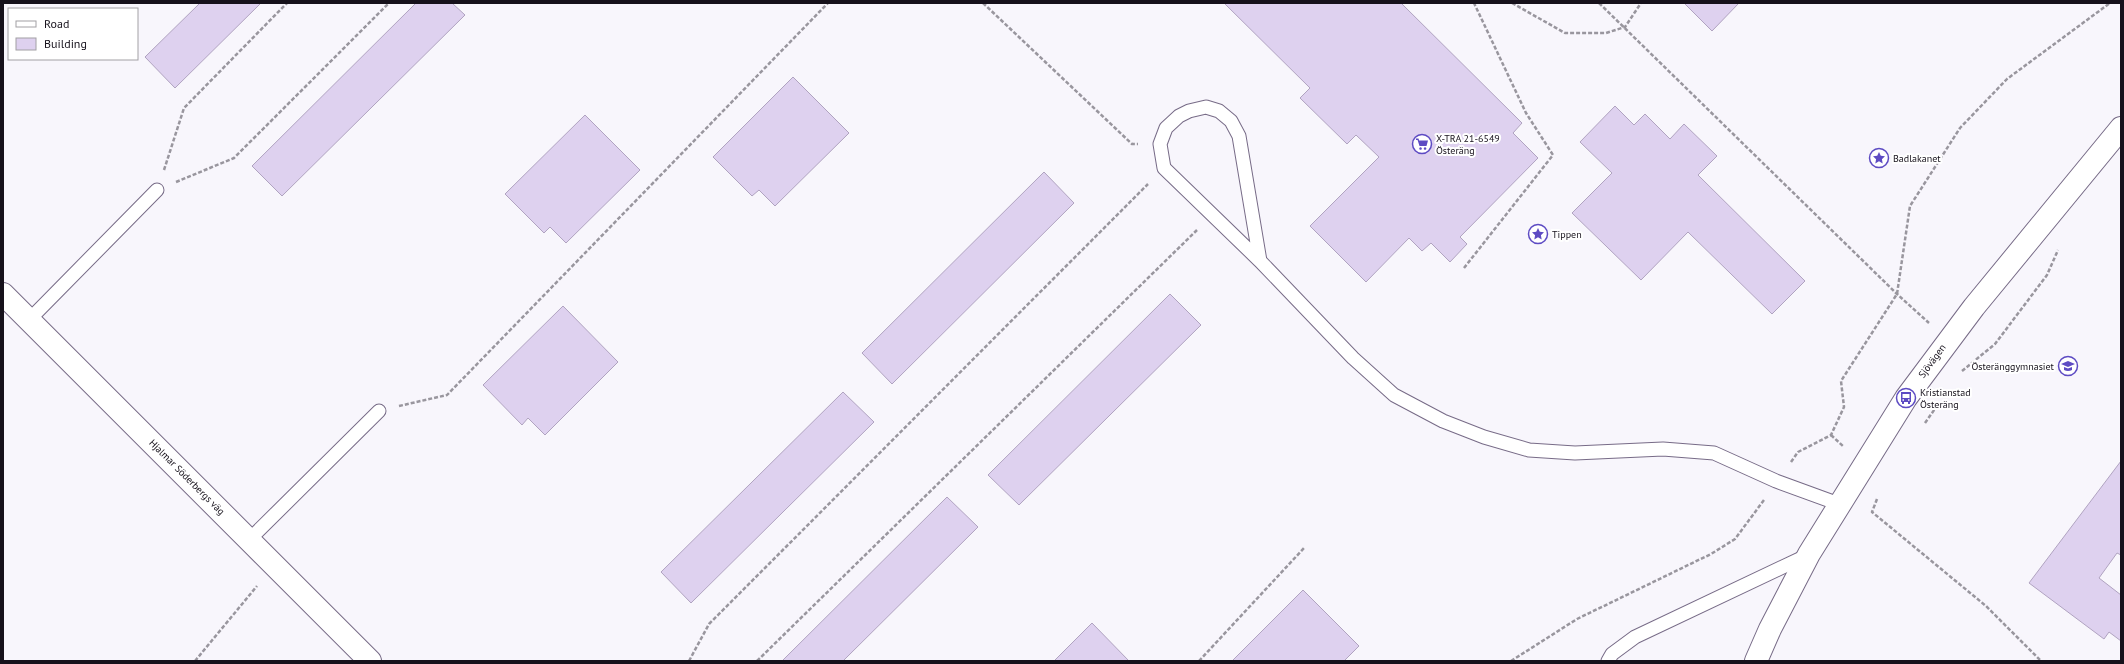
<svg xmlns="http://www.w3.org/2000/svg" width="2124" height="664" viewBox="0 0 2124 664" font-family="'PT Sans',sans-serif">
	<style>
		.building { fill: #ded1ef; stroke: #b0a3c0 }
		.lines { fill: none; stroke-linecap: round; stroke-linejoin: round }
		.lane-casing { stroke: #776b87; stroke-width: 15 }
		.street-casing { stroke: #776b87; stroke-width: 24 }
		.secondary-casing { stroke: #776b87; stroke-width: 24 }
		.path { stroke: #99969e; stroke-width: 2.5; stroke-dasharray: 4 2; stroke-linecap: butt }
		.lane { stroke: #fff; stroke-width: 13 }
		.street { stroke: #fff; stroke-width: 22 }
		.secondary { stroke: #fff; stroke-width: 22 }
		.labels { text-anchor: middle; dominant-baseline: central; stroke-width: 4; stroke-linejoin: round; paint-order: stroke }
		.poi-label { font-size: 10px; fill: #16111b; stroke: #fff; text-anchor: start }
		.street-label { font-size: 10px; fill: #16111b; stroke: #fff }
	</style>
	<rect width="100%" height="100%" fill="#f8f6fc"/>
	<!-- building -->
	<g class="building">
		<path d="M 200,3 L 261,3 L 175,88 L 145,57 Z"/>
		<path d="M 416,3 L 452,3 L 465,15 L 282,196 L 252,166 Z"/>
		<path d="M 1224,3 L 1401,3 L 1522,123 L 1513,133 L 1538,158 L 1460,237 L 1467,244 L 1450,262 L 1431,243 L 1422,251 L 1409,238 L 1366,282 L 1310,226 L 1379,157 L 1356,135 L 1347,144 L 1300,98 L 1310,88 Z"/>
		<path d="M 1684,3 L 1739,3 L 1712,31 Z"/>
		<path d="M 793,77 L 849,133 L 775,206 L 759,190 L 752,196 L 713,157 Z"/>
		<path d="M 1615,106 L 1634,125 L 1645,114 L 1670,139 L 1684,124 L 1717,156 L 1698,175 L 1805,281 L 1772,314 L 1688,232 L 1641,280 L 1572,213 L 1612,173 L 1580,142 Z"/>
		<path d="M 585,115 L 640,170 L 566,243 L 550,227 L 544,233 L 505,194 Z"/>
		<path d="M 1044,172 L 1074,203 L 892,384 L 862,353 Z"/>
		<path d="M 1170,294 L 1201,325 L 1019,505 L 988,475 Z"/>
		<path d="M 563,306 L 618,362 L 545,435 L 528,418 L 522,425 L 483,385 Z"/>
		<path d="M 843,392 L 874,422 L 691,603 L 661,572 Z"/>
		<path d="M 2121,461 L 2121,555 L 2117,553 L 2099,578 L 2121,595 L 2121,641 L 2109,632 L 2104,639 L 2029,583 Z"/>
		<path d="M 947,497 L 978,527 L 843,661 L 782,661 Z"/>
		<path d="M 1303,590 L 1359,646 L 1344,661 L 1232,661 Z"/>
		<path d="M 1092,623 L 1129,661 L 1054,661 Z"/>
	</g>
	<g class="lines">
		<defs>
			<g id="lane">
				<path d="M 1260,261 L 1239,136 L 1231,121 L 1219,111 L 1206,107 L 1189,111 L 1179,116 L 1166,128 L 1160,144 L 1164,168 L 1260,261 L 1353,358 L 1394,395 L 1443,421 L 1484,437 L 1529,450 L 1575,453 L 1663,449 L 1714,453 L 1776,481 L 1839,504"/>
				<path d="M 29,320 L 157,190"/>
				<path d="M 250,539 L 379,411"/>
				<path d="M 1608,661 L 1612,654 L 1635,637 L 1808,555"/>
			</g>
			<path id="street" d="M 3,294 L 370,661"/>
			<path id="secondary" d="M 1756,661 L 1770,629 L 1809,554 L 1906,398 L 1974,307 L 2121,128"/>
		</defs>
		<!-- lane casing -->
		<use href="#lane" class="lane-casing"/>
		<!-- street casing -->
		<use href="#street" class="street-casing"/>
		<!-- secondary casing -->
		<use href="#secondary" class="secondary-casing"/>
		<!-- path -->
		<g class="path">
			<path d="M 983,3 L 1132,144 L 1138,144"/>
			<path d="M 1512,3 L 1565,33 L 1606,33 L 1625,27 L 1641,3"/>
			<path d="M 1599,3 L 1897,294 L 1929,323"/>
			<path d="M 164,170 L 184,108 L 287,3"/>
			<path d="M 176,182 L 234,158 L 389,3"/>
			<path d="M 1464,268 L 1553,155 L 1526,113 L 1474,3"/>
			<path d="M 1962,371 L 1995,344 L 2047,275 L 2058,250"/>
			<path d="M 399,406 L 447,395 L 828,3"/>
			<path d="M 1925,423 L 1939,403"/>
			<path d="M 1831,435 L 1844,447"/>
			<path d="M 1791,462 L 1798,452 L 1831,435 L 1844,407 L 1841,381 L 1897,294 L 1910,206 L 1960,128 L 2007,79 L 2110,3"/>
			<path d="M 1877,499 L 1872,512 L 1986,606 L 2041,661"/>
			<path d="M 195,661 L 257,586"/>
			<path d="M 689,661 L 709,624 L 1148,184"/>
			<path d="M 757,661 L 1197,230"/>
			<path d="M 1199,661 L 1305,547"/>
			<path d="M 1511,661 L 1577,619 L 1711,554 L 1735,539 L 1764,500"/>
		</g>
		<!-- lane -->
		<use href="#lane" class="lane"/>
		<!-- street -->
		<use href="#street" class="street"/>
		<!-- secondary -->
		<use href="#secondary" class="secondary"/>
	</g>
	<!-- icons -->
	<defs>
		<symbol id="supermarket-ring" viewBox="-11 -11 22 22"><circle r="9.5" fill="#fff" stroke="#5d4bc3" stroke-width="1.5"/><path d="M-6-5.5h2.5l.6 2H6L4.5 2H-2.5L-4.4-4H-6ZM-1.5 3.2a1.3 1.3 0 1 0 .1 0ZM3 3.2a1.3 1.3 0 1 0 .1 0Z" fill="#5d4bc3"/></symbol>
		<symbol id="sight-ring" viewBox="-11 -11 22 22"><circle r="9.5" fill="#fff" stroke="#5d4bc3" stroke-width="1.5"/><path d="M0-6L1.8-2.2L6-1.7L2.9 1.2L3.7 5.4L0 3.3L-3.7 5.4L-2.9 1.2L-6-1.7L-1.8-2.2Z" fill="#5d4bc3"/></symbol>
		<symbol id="school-ring" viewBox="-11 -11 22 22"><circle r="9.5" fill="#fff" stroke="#5d4bc3" stroke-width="1.5"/><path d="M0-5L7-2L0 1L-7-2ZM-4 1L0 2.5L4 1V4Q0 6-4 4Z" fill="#5d4bc3"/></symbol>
		<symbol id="bus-ring" viewBox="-11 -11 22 22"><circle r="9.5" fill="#fff" stroke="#5d4bc3" stroke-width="1.5"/><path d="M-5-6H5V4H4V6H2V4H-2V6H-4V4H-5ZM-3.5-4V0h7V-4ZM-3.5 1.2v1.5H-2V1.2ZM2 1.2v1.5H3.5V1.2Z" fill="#5d4bc3"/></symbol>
	</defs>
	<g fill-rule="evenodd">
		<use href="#supermarket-ring" x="1411" y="133" width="22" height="22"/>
		<use href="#sight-ring" x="1868" y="147" width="22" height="22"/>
		<use href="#sight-ring" x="1527" y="223" width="22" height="22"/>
		<use href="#school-ring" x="2057" y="355" width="22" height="22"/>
		<use href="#bus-ring" x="1895" y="387" width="22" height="22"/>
	</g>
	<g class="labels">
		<!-- poi labels -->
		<g class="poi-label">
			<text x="1436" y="138">X-TRA 21-6549<tspan x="1436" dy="12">Österäng</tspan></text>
			<text x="1893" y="158">Badlakanet</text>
			<text x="1552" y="234">Tippen</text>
			<text x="2054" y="366" text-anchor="end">Österänggymnasiet</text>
			<text x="1920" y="392">Kristianstad<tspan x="1920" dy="12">Österäng</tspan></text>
		</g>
		<!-- street labels -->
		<g class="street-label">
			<text transform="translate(1932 361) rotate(-54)">Sjövägen</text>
			<text transform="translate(187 477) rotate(45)">Hjalmar Söderbergs väg</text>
		</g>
	</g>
	<!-- border -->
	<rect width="2124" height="664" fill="none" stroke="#16111b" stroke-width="8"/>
	<!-- legend -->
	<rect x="8" y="8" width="130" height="52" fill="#ffffff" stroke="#a2a0a4"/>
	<rect x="16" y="21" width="20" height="6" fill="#ffffff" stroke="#a2a0a4"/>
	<text x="44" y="28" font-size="12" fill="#16111b">Road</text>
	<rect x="16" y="38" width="20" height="12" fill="#ded1ef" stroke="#a2a0a4"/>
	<text x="44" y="48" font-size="12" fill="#16111b">Building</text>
</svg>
